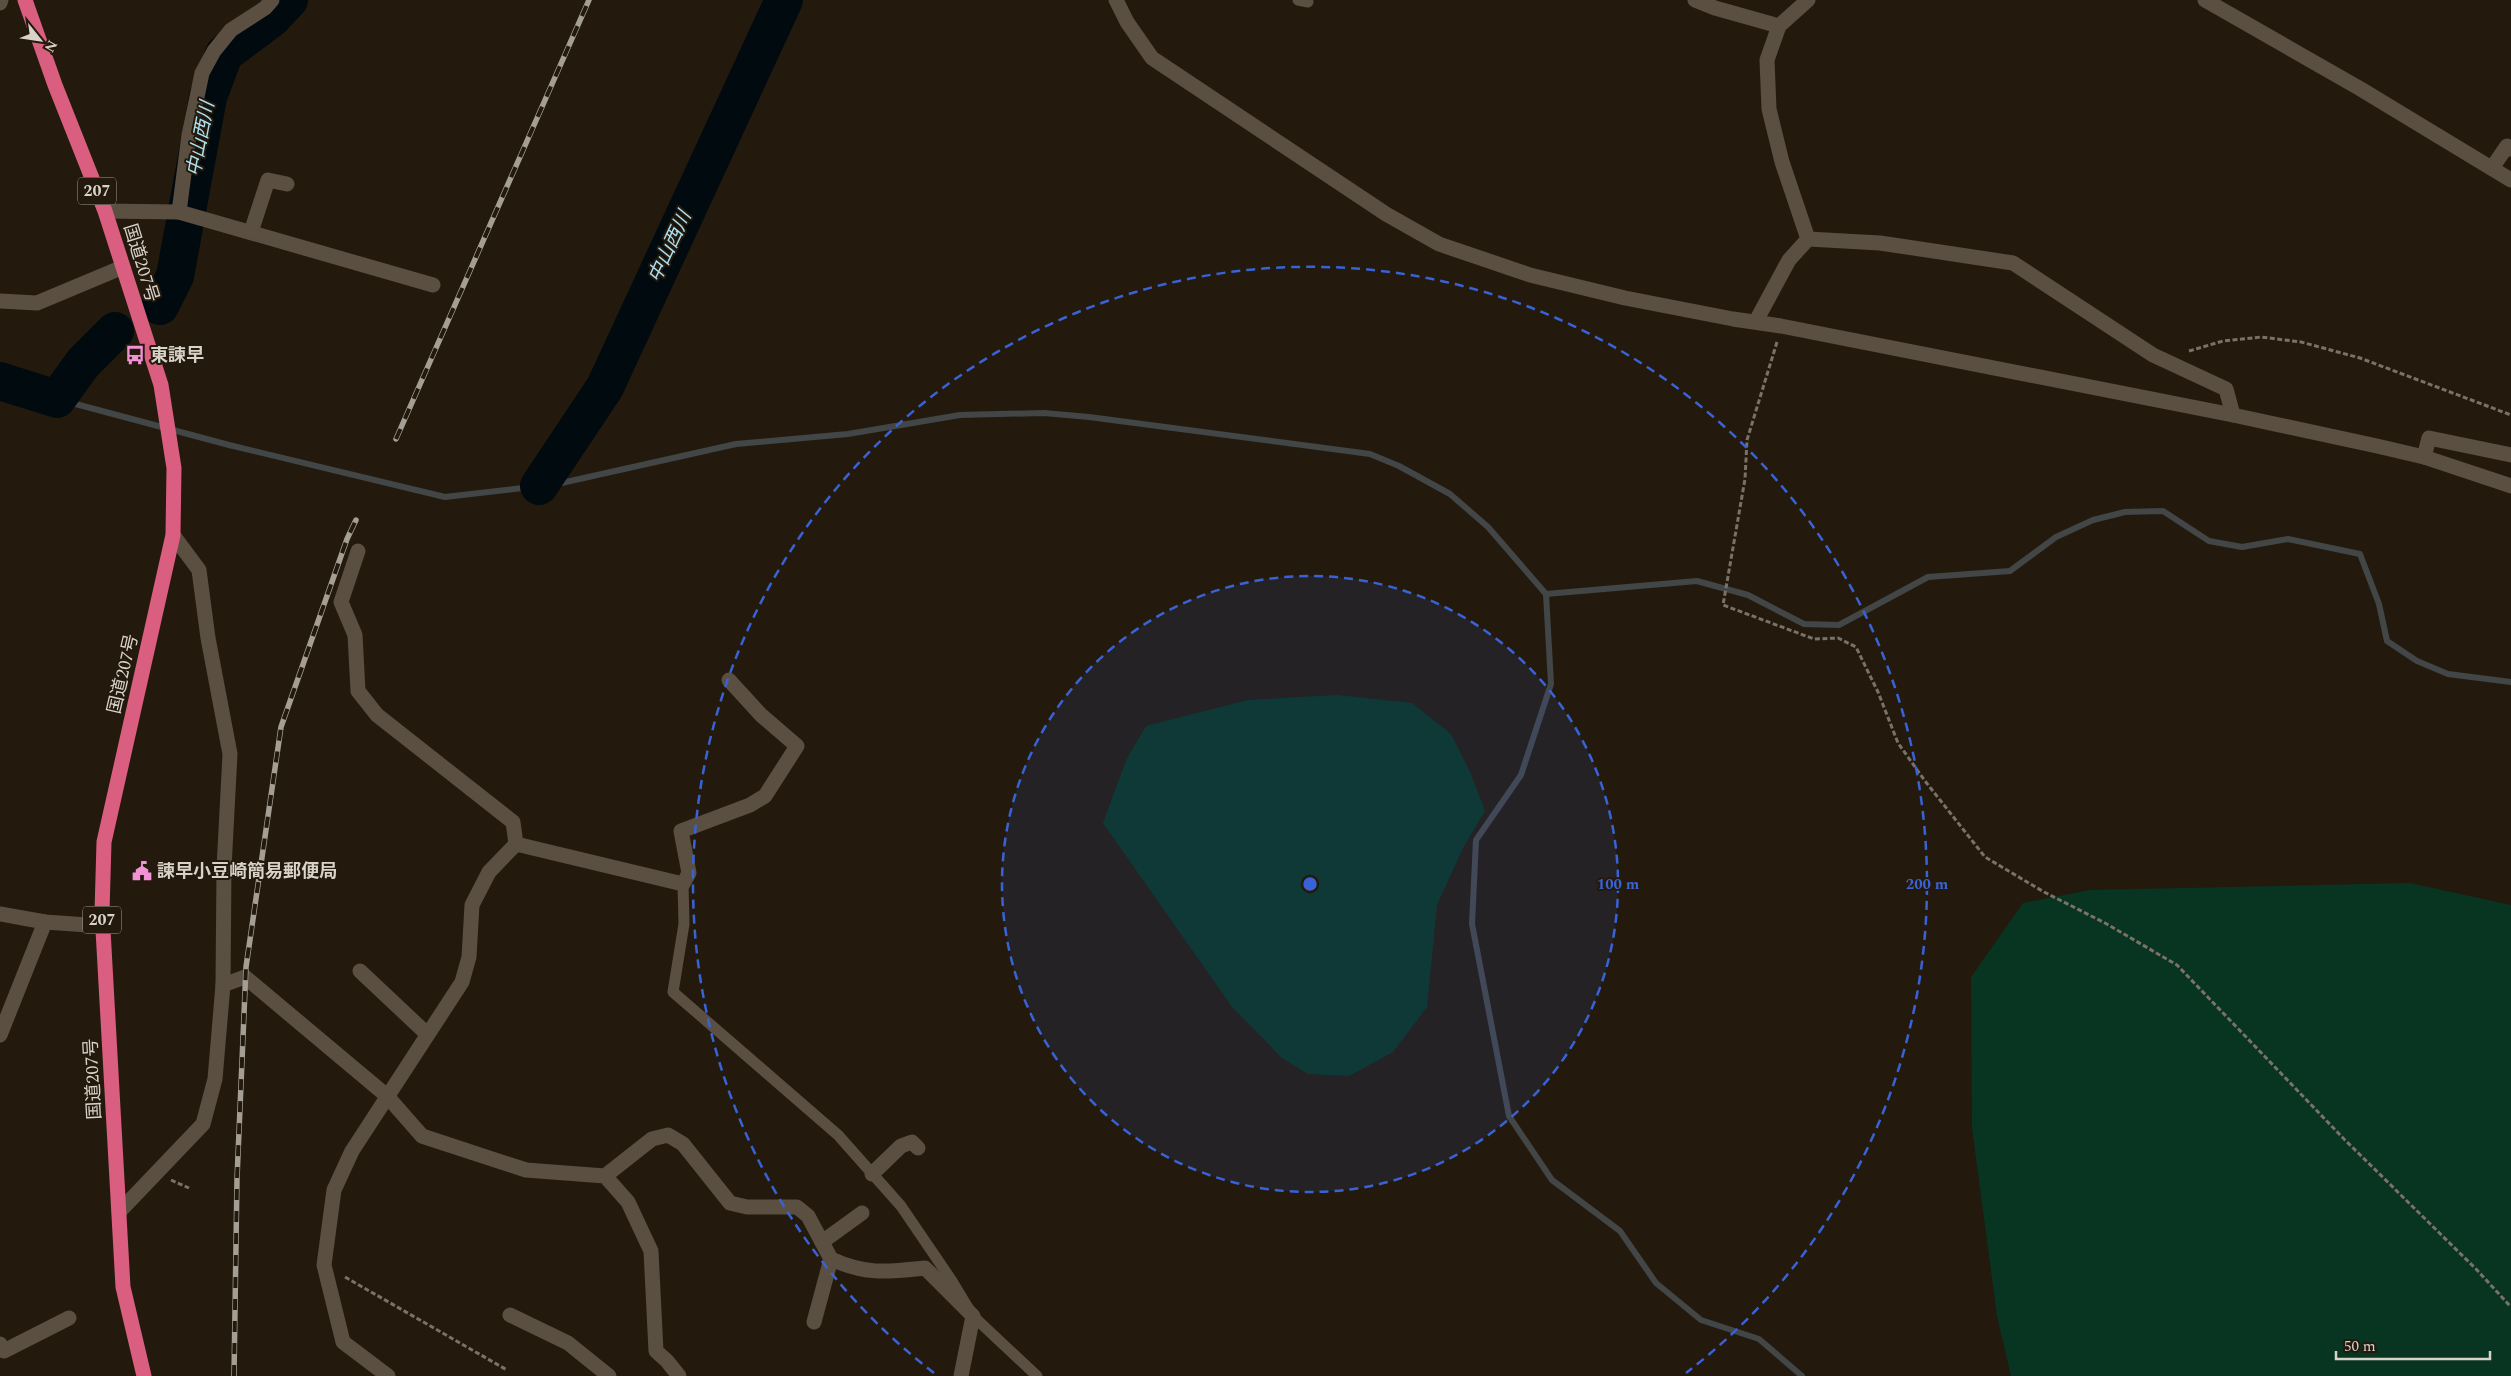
<svg xmlns="http://www.w3.org/2000/svg" width="2511" height="1376" viewBox="0 0 2511 1376" font-family="Spectral,'Noto Sans JP',serif">
	<style>
		.green { fill: #083422 }
		.lines { fill: none; stroke-linecap: round; stroke-linejoin: round }
		.stream { stroke: #424647; stroke-width: 6 }
		.river { stroke: #010a0f; stroke-width: 38 }
		.path { stroke: #7a7267; stroke-width: 3; stroke-dasharray: 5 2.5; stroke-linecap: butt }
		.lane { stroke: #5a4f40; stroke-width: 11 }
		.street { stroke: #5a4f40; stroke-width: 15 }
		.secondary { stroke: #5a4f40; stroke-width: 15 }
		.highway { stroke: #da5e80; stroke-width: 15 }
		.rail-casing { stroke: #a59e94; stroke-width: 5.5 }
		.rail { stroke: #231a0d; stroke-width: 4; stroke-dasharray: 11; stroke-linecap: butt }
		.ring { fill: none; stroke: #3962d6; stroke-width: 2.5; stroke-dasharray: 9 6 }
		.labels { text-anchor: middle; dominant-baseline: central; stroke-width: 4; stroke-linejoin: round; paint-order: stroke }
		.shield { fill: #231a0d; stroke: #a29b91; stroke-width: 1 }
		.shield-label { font-size: 16px; font-weight: bold; fill: #d9d2c9 }
		.street-label { font-size: 18px; fill: #d9d2c9; stroke: #231a0d }
		.poi-label { font-size: 18px; font-weight: bold; fill: #d9d2c9; stroke: #231a0d; text-anchor: start }
		.water-label { font-size: 19px; font-style: italic; fill: #aee0f4; stroke: #231a0d }
		.centre { fill: #3962d6; stroke: #231a0d; stroke-width: 2.5 }
		.ring-label { font-size: 15px; text-anchor: middle; font-weight: bold; fill: #3962d6; stroke: #231a0d; stroke-width: 4; stroke-linejoin: round; paint-order: stroke }
	</style>
	<rect width="100%" height="100%" fill="#231a0d"/>
	<!-- green -->
	<g class="green">
		<path d="M 1337,695 L 1412,703 L 1451,734 L 1471,774 L 1485,811 L 1463,848 L 1437,905 L 1427,1007 L 1393,1052 L 1349,1076 L 1308,1074 L 1282,1058 L 1232,1007 L 1103,823 L 1127,758 L 1146,726 L 1248,700 Z"/>
		<path d="M 2410,883 L 2511,905 L 2511,1376 L 2011,1376 L 1997,1316 L 1972,1128 L 1971,977 L 2023,903 L 2090,890 Z"/>
	</g>
	<g class="lines">
		<!-- stream -->
		<g class="stream">
			<path d="M 57,399 L 229,445 L 445,497 L 557,484 L 736,444 L 848,434 L 960,415 L 1044,413 L 1089,417 L 1370,454 L 1399,466 L 1450,494 L 1488,527 L 1546,594 L 1551,684 L 1521,775 L 1476,840 L 1472,924 L 1509,1116 L 1552,1180 L 1620,1231 L 1656,1283 L 1701,1320 L 1759,1339 L 1802,1376"/>
			<path d="M 1546,594 L 1697,581 L 1748,595 L 1804,624 L 1839,625 L 1928,577 L 2010,571 L 2056,537 L 2093,520 L 2125,512 L 2163,511 L 2209,541 L 2242,547 L 2288,539 L 2360,554 L 2379,604 L 2387,641 L 2417,661 L 2448,674 L 2511,682"/>
		</g>
		<!-- river -->
		<g class="river">
			<path d="M 160,306 L 175,276 L 208,97 L 224,54 L 272,18 L 289,0"/>
			<path d="M 0,381 L 57,399 L 83,363 L 115,331"/>
			<path d="M 539,486 L 605,387 L 784,0"/>
		</g>
		<!-- path -->
		<g class="path">
			<path d="M 1777,342 L 1747,440 L 1745,479 L 1723,605 L 1814,639 L 1838,638 L 1856,647 L 1878,692 L 1898,743 L 1925,781 L 1985,857 L 2044,892 L 2105,923 L 2177,965 L 2344,1139 L 2476,1269 L 2511,1307"/>
			<path d="M 2189,351 L 2223,341 L 2261,337 L 2301,342 L 2360,358 L 2511,415"/>
			<path d="M 171,1180 L 189,1188"/>
			<path d="M 345,1277 L 507,1370"/>
		</g>
		<!-- lane -->
		<g class="lane">
			<path d="M 1298,0 L 1308,2"/>
			<path d="M 683,884 L 684,924 L 673,992 L 838,1135 L 901,1206 L 952,1281 L 973,1316 L 1037,1376"/>
		</g>
		<!-- street -->
		<g class="street">
			<path d="M 1695,0 L 1715,8 L 1779,26"/>
			<path d="M 0,3 L 1,0"/>
			<path d="M 2492,168 L 2507,146 L 2511,149"/>
			<path d="M 105,211 L 179,212 L 189,135 L 202,73 L 214,51 L 231,30 L 265,8 L 272,0"/>
			<path d="M 179,212 L 433,285"/>
			<path d="M 251,232 L 268,180 L 287,184"/>
			<path d="M 1808,239 L 1782,162 L 1769,109 L 1767,60 L 1779,26 L 1808,0"/>
			<path d="M 0,301 L 37,303 L 123,267"/>
			<path d="M 1756,321 L 1789,260 L 1808,239 L 1880,243 L 2013,263 L 2153,355 L 2226,389 L 2233,415"/>
			<path d="M 2424,457 L 2429,438 L 2511,455"/>
			<path d="M 358,551 L 341,602 L 355,635 L 358,691 L 377,715 L 513,822 L 516,844"/>
			<path d="M 0,914 L 45,922 L 102,926"/>
			<path d="M 360,971 L 427,1034"/>
			<path d="M 223,985 L 245,977 L 387,1096 L 422,1136 L 526,1170 L 605,1176 L 628,1202 L 651,1251 L 656,1351 L 667,1361 L 679,1376"/>
			<path d="M 0,1035 L 45,922"/>
			<path d="M 872,1174 L 901,1146 L 912,1142 L 918,1148"/>
			<path d="M 605,1176 L 652,1139 L 668,1135 L 683,1144 L 730,1203 L 747,1207 L 797,1207 L 808,1216 L 831,1259 L 814,1322"/>
			<path d="M 119,1212 L 203,1124 L 215,1079 L 223,985 L 224,868 L 230,754 L 208,638 L 199,570 L 173,535"/>
			<path d="M 822,1242 L 862,1213"/>
			<path d="M 831,1259 C 867,1275 887,1272 925,1268 L 973,1316 L 961,1376"/>
			<path d="M 510,1315 L 568,1343 L 609,1376"/>
			<path d="M 0,1344 L 4,1351 L 69,1318"/>
			<path d="M 388,1376 L 343,1342 L 324,1265 L 334,1190 L 352,1151 L 462,982 L 469,957 L 472,905 L 489,872 L 516,844 L 683,884 L 689,873 L 681,831 L 750,805 L 765,796 L 797,746 L 761,715 L 729,680"/>
		</g>
		<!-- secondary -->
		<g class="secondary">
			<path d="M 1116,0 L 1127,22 L 1152,58 L 1386,214 L 1439,244 L 1530,275 L 1625,298 L 1733,319 L 1781,326 L 2233,415 L 2377,446 L 2424,457 L 2511,486"/>
			<path d="M 2205,0 L 2359,88 L 2511,180"/>
		</g>
		<!-- highway -->
		<path class="highway" d="M 25,0 L 55,85 L 105,211 L 161,385 L 174,468 L 173,535 L 104,842 L 102,912 L 123,1287 L 144,1376"/>
		<defs>
			<g id="rail">
				<path d="M 396,439 L 589,0"/>
				<path d="M 234,1376 L 237,1179 L 246,967 L 281,727 L 347,539 L 356,520"/>
			</g>
		</defs>
		<!-- rail casing -->
		<use href="#rail" class="rail-casing"/>
		<!-- rail -->
		<use href="#rail" class="rail"/>
	</g>
	<!-- distance rings -->
	<circle cx="1310" cy="884" r="308" fill="#3962d6" fill-opacity=".12"/>
	<g class="ring">
		<circle cx="1310" cy="884" r="308"/>
		<path d="M934 1373A617 617 0 1 1 1686 1373"/>
	</g>
	<!-- icons -->
	<defs>
		<symbol id="bus-bare" viewBox="-9 -9 18 18"><path d="M-5-6H5V4H4V6H2V4H-2V6H-4V4H-5ZM-3.5-4V0h7V-4ZM-3.5 1.2v1.5H-2V1.2ZM2 1.2v1.5H3.5V1.2Z" fill="#f391d5" stroke="#231a0d" stroke-width="2.5" paint-order="stroke"/></symbol>
		<symbol id="civic-bare" viewBox="-9 -9 18 18"><path d="M-.6-6.5H3V-4.5H.6V-3L4-1V1h2V6H-6V1h2V-1L-.6-3ZM-1.2 2.5V6h2.4V2.5Z" fill="#f391d5" stroke="#231a0d" stroke-width="2.5" paint-order="stroke"/></symbol>
	</defs>
	<g fill-rule="evenodd">
		<use href="#bus-bare" x="121" y="341" width="28" height="28"/>
		<use href="#civic-bare" x="128" y="857" width="28" height="28"/>
	</g>
	<g class="labels">
		<!-- shield labels -->
		<g class="shield">
			<rect x="78" y="177.5" width="38" height="27" rx="4"/>
			<rect x="83" y="906.5" width="38" height="27" rx="4"/>
		</g>
		<g class="shield-label">
			<text x="97" y="191">207</text>
			<text x="102" y="920">207</text>
		</g>
		<!-- street labels -->
		<g class="street-label">
			<text transform="translate(141 263) rotate(73)">国道207号</text>
			<text transform="translate(123 674) rotate(-77)">国道207号</text>
			<text transform="translate(93 1079) rotate(-93)">国道207号</text>
		</g>
		<!-- poi labels -->
		<g class="poi-label">
			<text x="150" y="355">東諫早</text>
			<text x="157" y="871">諫早小豆崎簡易郵便局</text>
		</g>
		<!-- water labels -->
		<g class="water-label">
			<text transform="translate(201 139) rotate(-79)">中山西川</text>
			<text transform="translate(670 247) rotate(-65)">中山西川</text>
		</g>
	</g>
	<circle cx="1310" cy="884" r="8" class="centre"/>
	<g class="ring-label">
		<text x="1618" y="889">100 m</text>
		<text x="1927" y="889">200 m</text>
	</g>
	<!-- north arrow -->
	<g transform="translate(40 40) rotate(120)" stroke="#231a0d" stroke-width="4" paint-order="stroke">
	<path d="M0-4L9 19L0 12L-9 19Z" fill="#d9d2c9"/>
	<text y="-8" font-size="14" font-weight="bold" text-anchor="middle" fill="#d9d2c9">N</text>
	</g>
	<!-- scale -->
	<path d="M2336 1351v8h154v-8" fill="none" stroke="#d9d2c9" stroke-width="2.5"/>
	<text x="2344" y="1351" font-size="15" fill="#d9d2c9" stroke="#231a0d" stroke-width="4" paint-order="stroke">50 m</text>
</svg>
